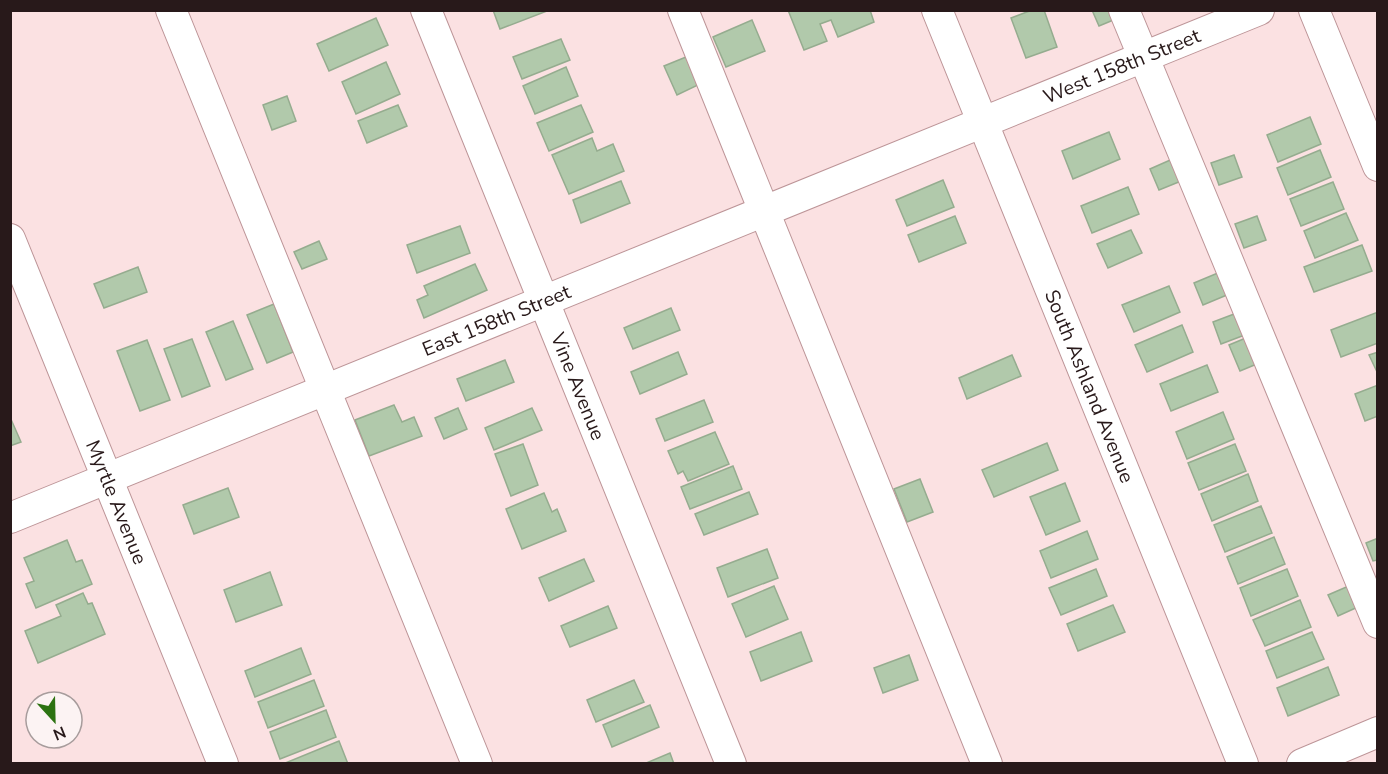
<svg xmlns="http://www.w3.org/2000/svg" width="1388" height="774" viewBox="0 0 1388 774" font-family="'Nunito Sans',sans-serif">
	<style>
		.building { fill: #b1c9ab; stroke: #95ac8f; stroke-width: 1.5 }
		.lines { fill: none; stroke-linecap: round; stroke-linejoin: round }
		.minor-casing { stroke: #bd9598; stroke-width: 32 }
		.minor { stroke: #fff; stroke-width: 30 }
		.labels { text-anchor: middle; dominant-baseline: central; stroke-width: 4.5; stroke-linejoin: round; paint-order: stroke }
		.street-label { font-size: 20px; fill: #28191a; stroke: #fcf3f3 }
	</style>
	<rect width="100%" height="100%" fill="#fbe1e2"/>
	<!-- building -->
	<g class="building">
		<path d="M 493,10 L 547,10 L 547,11 L 500,29 Z"/>
		<path d="M 788,10 L 870,10 L 874,22 L 838,37 L 831,20 L 820,24 L 827,41 L 804,50 Z"/>
		<path d="M 1032,10 L 1044,10 L 1057,47 L 1026,58 L 1011,18 Z"/>
		<path d="M 1092,10 L 1121,10 L 1123,16 L 1099,26 Z"/>
		<path d="M 376,18 L 388,45 L 329,71 L 317,44 Z"/>
		<path d="M 752,20 L 765,51 L 726,67 L 713,37 Z"/>
		<path d="M 561,39 L 570,60 L 522,79 L 513,57 Z"/>
		<path d="M 686,57 L 698,85 L 677,95 L 664,66 Z"/>
		<path d="M 386,62 L 400,94 L 356,114 L 342,82 Z"/>
		<path d="M 566,67 L 578,96 L 535,114 L 523,86 Z"/>
		<path d="M 287,96 L 296,121 L 272,130 L 263,105 Z"/>
		<path d="M 398,105 L 407,126 L 367,143 L 358,121 Z"/>
		<path d="M 581,105 L 593,132 L 549,151 L 537,123 Z"/>
		<path d="M 1310,117 L 1321,144 L 1278,162 L 1267,135 Z"/>
		<path d="M 1109,132 L 1120,159 L 1073,179 L 1062,151 Z"/>
		<path d="M 592,138 L 597,151 L 613,144 L 624,171 L 569,194 L 552,155 Z"/>
		<path d="M 1320,150 L 1331,177 L 1288,195 L 1277,168 Z"/>
		<path d="M 1234,155 L 1242,177 L 1219,185 L 1211,163 Z"/>
		<path d="M 1177,157 L 1186,179 L 1159,190 L 1150,169 Z"/>
		<path d="M 943,180 L 954,207 L 907,226 L 896,200 Z"/>
		<path d="M 621,181 L 630,203 L 581,223 L 573,200 Z"/>
		<path d="M 1333,182 L 1344,209 L 1301,226 L 1290,199 Z"/>
		<path d="M 1128,187 L 1139,214 L 1092,233 L 1081,206 Z"/>
		<path d="M 1346,213 L 1358,240 L 1315,258 L 1304,231 Z"/>
		<path d="M 955,216 L 966,243 L 919,262 L 908,235 Z"/>
		<path d="M 1257,216 L 1266,240 L 1244,248 L 1235,224 Z"/>
		<path d="M 460,226 L 470,253 L 417,273 L 407,245 Z"/>
		<path d="M 1131,230 L 1142,253 L 1108,268 L 1097,244 Z"/>
		<path d="M 319,241 L 327,259 L 302,269 L 294,252 Z"/>
		<path d="M 1362,245 L 1372,271 L 1314,292 L 1304,267 Z"/>
		<path d="M 475,264 L 487,290 L 424,318 L 417,300 L 428,295 L 424,286 Z"/>
		<path d="M 138,267 L 147,292 L 104,308 L 94,284 Z"/>
		<path d="M 1225,270 L 1234,292 L 1203,305 L 1194,283 Z"/>
		<path d="M 1169,286 L 1180,312 L 1134,332 L 1122,305 Z"/>
		<path d="M 274,304 L 293,352 L 267,363 L 247,315 Z"/>
		<path d="M 671,308 L 680,330 L 633,349 L 624,328 Z"/>
		<path d="M 1242,311 L 1250,333 L 1221,344 L 1213,322 Z"/>
		<path d="M 1378,312 L 1378,343 L 1341,357 L 1331,330 Z"/>
		<path d="M 233,321 L 253,369 L 226,380 L 206,332 Z"/>
		<path d="M 1182,325 L 1193,352 L 1147,372 L 1135,345 Z"/>
		<path d="M 1253,335 L 1264,361 L 1240,371 L 1229,345 Z"/>
		<path d="M 192,339 L 210,386 L 182,397 L 164,349 Z"/>
		<path d="M 147,340 L 170,400 L 140,411 L 117,351 Z"/>
		<path d="M 678,352 L 687,374 L 640,394 L 631,372 Z"/>
		<path d="M 1378,352 L 1378,374 L 1369,355 Z"/>
		<path d="M 1012,355 L 1021,376 L 967,399 L 959,378 Z"/>
		<path d="M 505,360 L 514,382 L 466,401 L 457,379 Z"/>
		<path d="M 1207,365 L 1218,392 L 1171,411 L 1160,384 Z"/>
		<path d="M 1378,385 L 1378,416 L 1365,421 L 1355,394 Z"/>
		<path d="M 704,400 L 713,422 L 665,441 L 656,419 Z"/>
		<path d="M 394,405 L 402,422 L 414,417 L 422,436 L 369,456 L 355,420 Z"/>
		<path d="M 458,408 L 467,429 L 444,439 L 435,418 Z"/>
		<path d="M 532,408 L 542,430 L 494,450 L 485,428 Z"/>
		<path d="M 1223,412 L 1234,439 L 1187,459 L 1176,432 Z"/>
		<path d="M 10,417 L 21,442 L 10,446 Z"/>
		<path d="M 715,432 L 729,464 L 688,481 L 683,471 L 678,474 L 668,451 Z"/>
		<path d="M 1047,443 L 1058,470 L 994,497 L 982,470 Z"/>
		<path d="M 523,444 L 538,485 L 511,496 L 495,454 Z"/>
		<path d="M 1235,444 L 1246,471 L 1199,490 L 1188,463 Z"/>
		<path d="M 733,466 L 742,489 L 690,509 L 681,487 Z"/>
		<path d="M 1248,474 L 1258,501 L 1212,521 L 1201,494 Z"/>
		<path d="M 920,479 L 933,512 L 907,522 L 894,489 Z"/>
		<path d="M 1065,483 L 1080,521 L 1046,535 L 1030,497 Z"/>
		<path d="M 228,488 L 239,517 L 194,534 L 183,505 Z"/>
		<path d="M 749,492 L 758,514 L 704,535 L 695,514 Z"/>
		<path d="M 544,493 L 552,512 L 557,509 L 566,531 L 522,549 L 506,509 Z"/>
		<path d="M 1261,506 L 1272,533 L 1225,552 L 1214,525 Z"/>
		<path d="M 1087,531 L 1098,559 L 1051,578 L 1040,551 Z"/>
		<path d="M 1274,537 L 1285,564 L 1238,584 L 1227,557 Z"/>
		<path d="M 1378,538 L 1378,560 L 1373,561 L 1366,543 Z"/>
		<path d="M 67,540 L 76,562 L 82,560 L 92,584 L 36,608 L 26,584 L 34,581 L 24,558 Z"/>
		<path d="M 767,549 L 778,578 L 728,597 L 717,568 Z"/>
		<path d="M 584,559 L 594,581 L 549,601 L 539,578 Z"/>
		<path d="M 1096,569 L 1107,596 L 1061,615 L 1049,588 Z"/>
		<path d="M 1287,569 L 1298,596 L 1251,616 L 1240,588 Z"/>
		<path d="M 270,572 L 282,605 L 236,622 L 224,590 Z"/>
		<path d="M 1351,585 L 1360,606 L 1338,616 L 1328,595 Z"/>
		<path d="M 774,586 L 788,619 L 746,637 L 732,604 Z"/>
		<path d="M 83,593 L 88,604 L 92,603 L 105,634 L 38,663 L 25,631 L 61,616 L 56,605 Z"/>
		<path d="M 1300,600 L 1311,627 L 1265,646 L 1253,620 Z"/>
		<path d="M 1113,605 L 1125,632 L 1078,651 L 1067,624 Z"/>
		<path d="M 608,606 L 617,628 L 570,647 L 561,626 Z"/>
		<path d="M 801,632 L 812,661 L 761,681 L 750,652 Z"/>
		<path d="M 1312,632 L 1324,659 L 1277,678 L 1266,651 Z"/>
		<path d="M 301,648 L 311,674 L 255,697 L 245,671 Z"/>
		<path d="M 909,655 L 918,680 L 883,693 L 874,668 Z"/>
		<path d="M 1328,667 L 1339,695 L 1288,716 L 1277,688 Z"/>
		<path d="M 314,680 L 324,706 L 268,728 L 258,702 Z"/>
		<path d="M 634,680 L 644,702 L 596,722 L 587,700 Z"/>
		<path d="M 650,705 L 659,727 L 612,747 L 603,725 Z"/>
		<path d="M 326,710 L 336,737 L 280,759 L 270,732 Z"/>
		<path d="M 339,741 L 348,764 L 283,764 Z"/>
		<path d="M 670,753 L 674,764 L 644,764 Z"/>
	</g>
	<g class="lines">
		<defs>
			<g id="minor">
				<path d="M 171,10 L 477,764"/>
				<path id="s1" d="M 426,10 L 731,764"/>
				<path d="M 683,10 L 987,764"/>
				<path id="s2" d="M 937,10 L 1243,764"/>
				<path d="M 1124,10 L 1378,623"/>
				<path d="M 1314,10 L 1378,166"/>
				<path id="s3" d="M 10,239 L 223,764"/>
				<path id="s4" d="M 10,518 L 1259,10"/>
				<path d="M 1302,764 L 1378,732"/>
			</g>
		</defs>
		<!-- minor casing -->
		<use href="#minor" class="minor-casing"/>
		<!-- minor -->
		<use href="#minor" class="minor"/>
	</g>
	<g class="labels">
		<!-- street labels -->
		<g class="street-label">
			<text stroke="none"><textPath href="#s4" startOffset="1200">West 158th Street</textPath></text>
			<text stroke="none"><textPath href="#s4" startOffset="525">East 158th Street</textPath></text>
			<text stroke="none"><textPath href="#s1" startOffset="406">Vine Avenue</textPath></text>
			<text stroke="none"><textPath href="#s2" startOffset="406">South Ashland Avenue</textPath></text>
			<text stroke="none"><textPath href="#s3" startOffset="284">Myrtle Avenue</textPath></text>
		</g>
	</g>
	<!-- border -->
	<rect width="1388" height="774" fill="none" stroke="#28191a" stroke-width="24"/>
	<!-- north arrow -->
	<g transform="translate(54 720) rotate(158)"><circle r="28" fill="#fcf3f3" stroke="#a79c9c" stroke-width="1.5"/>
	<path d="M0-4.5L10 22L0 15L-10 22Z" fill="#2c7211"/>
	<text y="-9" font-size="16" font-weight="bold" text-anchor="middle" fill="#28191a">N</text>
	</g>
</svg>
